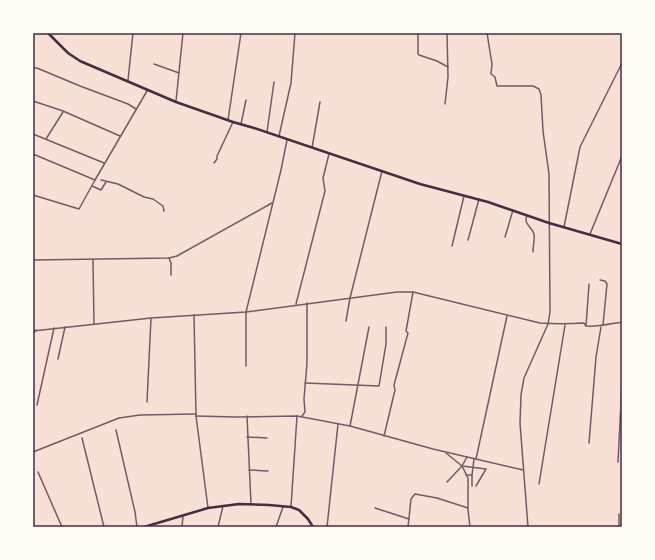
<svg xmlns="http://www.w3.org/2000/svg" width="655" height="560" viewBox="0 0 655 560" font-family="'Space Grotesk',sans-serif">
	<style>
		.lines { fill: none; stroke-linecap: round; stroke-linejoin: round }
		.minor { stroke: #755966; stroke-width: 1.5 }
		.secondary { stroke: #4a2c40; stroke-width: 2.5 }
		.neatline { fill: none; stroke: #4a2c40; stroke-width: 1.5 }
	</style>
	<rect width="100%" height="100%" fill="#f7e1d7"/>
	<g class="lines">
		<!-- minor -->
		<g class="minor">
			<path d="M 418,33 L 418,54 L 419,55 L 437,61 L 448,67"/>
			<path d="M 487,33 L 492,64 L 491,74 L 495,77 L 497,86 L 533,86 L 539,89 L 541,95 L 543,131 L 549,174 L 550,312 L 548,324 L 524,378 L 521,395 L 520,423 L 528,527"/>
			<path d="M 154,64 L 179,73"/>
			<path d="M 33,68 L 37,68 L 80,86 L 128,104 L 136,109"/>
			<path d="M 128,80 L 133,33"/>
			<path d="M 33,101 L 63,111 L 120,136"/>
			<path d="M 176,101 L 183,33"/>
			<path d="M 445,104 L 448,77 L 447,33"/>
			<path d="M 228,120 L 241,33"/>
			<path d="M 241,124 L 246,100"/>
			<path d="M 267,132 L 274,82"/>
			<path d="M 33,134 L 104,163"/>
			<path d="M 279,136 L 291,83 L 295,33"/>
			<path d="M 46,139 L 63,112"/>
			<path d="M 312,148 L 320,102"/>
			<path d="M 33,154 L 95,180 L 147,91"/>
			<path d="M 214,163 L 217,159 L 217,156 L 233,122"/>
			<path d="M 101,180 L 118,184 L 144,197 L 153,199 L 163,206 L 164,211"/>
			<path d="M 92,186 L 101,190 L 106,182"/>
			<path d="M 33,195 L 79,209 L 95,180"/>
			<path d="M 527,215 C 523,225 532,226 534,234 C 535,239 533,246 533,252"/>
			<path d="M 564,227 L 580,147 L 622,63"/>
			<path d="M 590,234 L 622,156"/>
			<path d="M 505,237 L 513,210"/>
			<path d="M 468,240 L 479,199"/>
			<path d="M 452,246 L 464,196"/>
			<path d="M 169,258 L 171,263 L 171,275"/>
			<path d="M 33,260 L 169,258 L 177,256 L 272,203"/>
			<path d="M 93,260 L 94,324"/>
			<path d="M 600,280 L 605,281 L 607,284 L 603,325"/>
			<path d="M 296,304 L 325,191 L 323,178 L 329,154"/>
			<path d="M 194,315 L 196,416 L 208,508"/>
			<path d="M 346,321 L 350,298 L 382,171"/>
			<path d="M 586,326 L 589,284"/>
			<path d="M 33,331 L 151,318 L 246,312 L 397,292 L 413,292 L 540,323 C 554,324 569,324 584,323 L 586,326 C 598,327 609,324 622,322"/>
			<path d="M 33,334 L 36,330"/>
			<path d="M 58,359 L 65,327"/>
			<path d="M 246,366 L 246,312 L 281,170 L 287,140"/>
			<path d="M 305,383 L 379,386 L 386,344 L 386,327"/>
			<path d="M 147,402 L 151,318"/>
			<path d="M 37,405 L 54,328"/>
			<path d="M 196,416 L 235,417 L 297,416 L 350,426 L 433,449 L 523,470"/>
			<path d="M 247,416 L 251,504"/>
			<path d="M 302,416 L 305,412 L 304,399 L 307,363 L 307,303"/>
			<path d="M 350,426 L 369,327"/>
			<path d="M 116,430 L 135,512 L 137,527"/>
			<path d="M 384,436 L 395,390 L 394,385 L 408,333 L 406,331 L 413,292"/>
			<path d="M 247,437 L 267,438"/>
			<path d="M 82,438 L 104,527"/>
			<path d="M 589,443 L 596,357 L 601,327"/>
			<path d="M 33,452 L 119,418 L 140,415 L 196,414"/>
			<path d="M 446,453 L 462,466 L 486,469 L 476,486"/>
			<path d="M 467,457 L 462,466 L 468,478 L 468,510 L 470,527"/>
			<path d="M 476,459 L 507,316"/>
			<path d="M 618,462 L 622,382"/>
			<path d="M 249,470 L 268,471"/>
			<path d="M 38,472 L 62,527"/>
			<path d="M 466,475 L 472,475 L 472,486"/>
			<path d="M 472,475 L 474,459"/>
			<path d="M 447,482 L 462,466"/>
			<path d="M 539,484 L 565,325"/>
			<path d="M 291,507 L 297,416"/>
			<path d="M 375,508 L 409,519"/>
			<path d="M 182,527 L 183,516"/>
			<path d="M 218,527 L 223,506"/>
			<path d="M 276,527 L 283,507"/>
			<path d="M 327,527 L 338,424"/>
			<path d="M 408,527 L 411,499 L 415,494 L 437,498 L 468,508"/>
			<path d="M 619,527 L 619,514"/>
		</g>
		<!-- secondary -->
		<g class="secondary">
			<path d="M 48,33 L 68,53 L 80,61 L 176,102 L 233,122 L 254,128 L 420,184 L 488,202 L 549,223 L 622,244"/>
			<path d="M 144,527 L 208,508 L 239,504 L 269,505 L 291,507 L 299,510 L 308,519 L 313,527"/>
		</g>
	</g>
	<!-- border -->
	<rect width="655" height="560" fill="none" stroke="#fffaf5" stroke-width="68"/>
	<rect x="34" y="34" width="587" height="492" class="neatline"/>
</svg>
